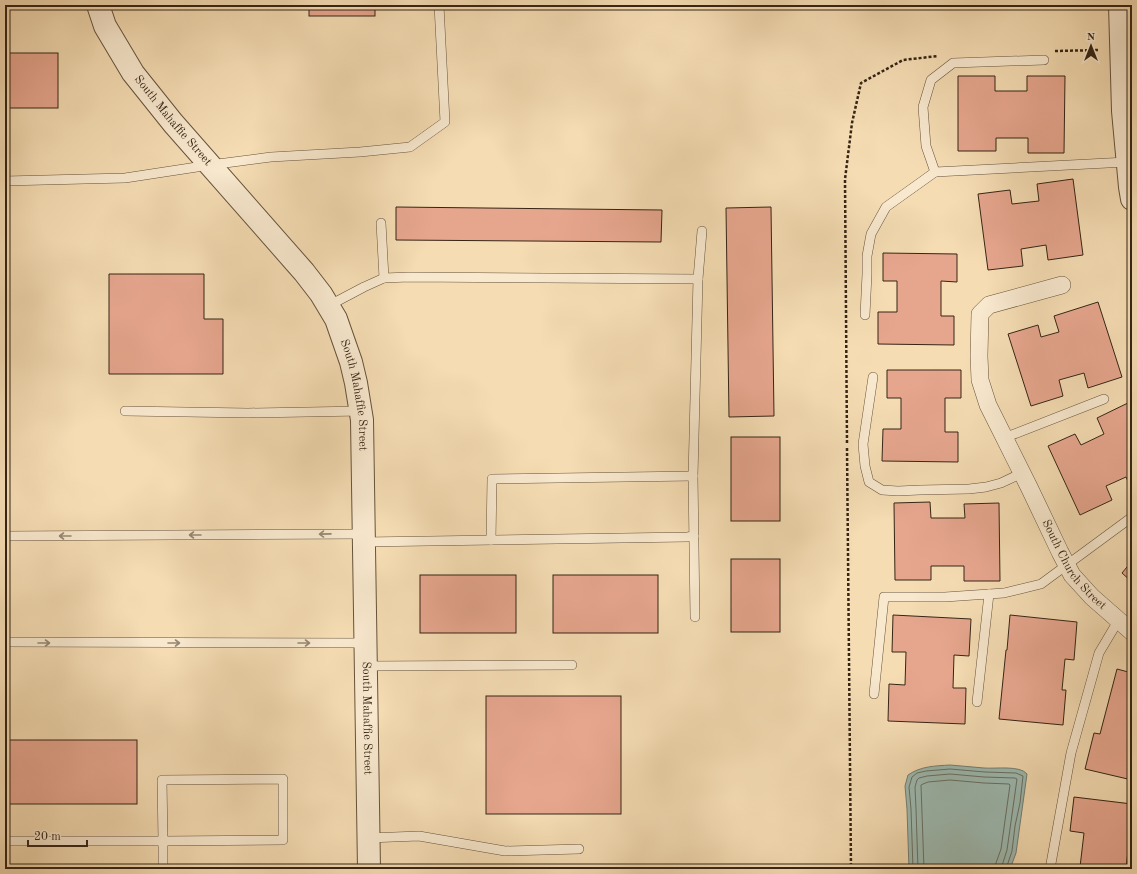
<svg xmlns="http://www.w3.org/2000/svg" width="1137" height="874" viewBox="0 0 1137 874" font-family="'Old Standard TT',serif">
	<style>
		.water { fill: #9dbab1; stroke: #737e73 }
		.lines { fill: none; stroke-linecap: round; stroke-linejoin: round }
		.shore { stroke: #697063; stroke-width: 1 }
		.building { fill: #e6a68e; stroke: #352515 }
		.service-casing { stroke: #65533c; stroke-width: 10 }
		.minor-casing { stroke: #65533c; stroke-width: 18 }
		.tertiary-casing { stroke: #65533c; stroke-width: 24 }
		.path { stroke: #352515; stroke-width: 2.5; stroke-dasharray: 3 2; stroke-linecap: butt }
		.service { stroke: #f8e8ce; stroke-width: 9 }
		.minor { stroke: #f8e8ce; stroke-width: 17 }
		.tertiary { stroke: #f8e8ce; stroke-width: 22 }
		.oneway { stroke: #968672 }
		.labels { text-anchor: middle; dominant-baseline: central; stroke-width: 3.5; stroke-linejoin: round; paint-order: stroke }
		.street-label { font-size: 12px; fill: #352515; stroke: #f8e8ce }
	</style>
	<rect width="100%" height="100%" fill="#f5dcb3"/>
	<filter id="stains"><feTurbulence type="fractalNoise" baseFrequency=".005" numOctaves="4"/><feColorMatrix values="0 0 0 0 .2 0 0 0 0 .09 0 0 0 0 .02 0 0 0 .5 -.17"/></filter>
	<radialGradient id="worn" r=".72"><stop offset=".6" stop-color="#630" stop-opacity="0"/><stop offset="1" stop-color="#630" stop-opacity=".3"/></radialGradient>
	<!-- water -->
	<path class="water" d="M 950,765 C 961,766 973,767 984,768 C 995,769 1020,765 1027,774 L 1016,853 L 1010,869 L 909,869 L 907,809 L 905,786 L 908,775 C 921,766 935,766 950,765 Z"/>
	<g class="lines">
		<!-- shore -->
		<g class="shore">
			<path d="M 913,869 L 911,809 L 909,787 L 912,777 L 917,773 L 926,771 L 950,769 L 985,772 L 1016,773 L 1023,776 L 1020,803 L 1015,826 L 1012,851 L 1006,869"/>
			<path d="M 918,869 L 916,809 L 915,787 L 917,780 L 919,778 L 927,776 L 950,774 L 984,777 L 1015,778 L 1017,779 L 1007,850 L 1001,869"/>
			<path d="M 924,869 L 921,785 L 923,784 L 928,782 L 950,780 L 984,783 L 1009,784 L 1010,785 L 1001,849 L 996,863 L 995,869"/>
		</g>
	</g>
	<!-- building -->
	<g class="building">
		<rect x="309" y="5" width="66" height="11"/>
		<rect x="5" y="53" width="53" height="55"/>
		<path d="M 958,76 L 995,76 L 995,91 L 1027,91 L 1027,76 L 1065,76 L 1064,153 L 1028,153 L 1028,138 L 996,138 L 996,151 L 958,151 Z"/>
		<path d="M 1073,179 L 1083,255 L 1048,260 L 1046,245 L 1021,249 L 1023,266 L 988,270 L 978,194 L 1010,190 L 1012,204 L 1039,201 L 1037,184 Z"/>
		<path d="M 396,207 L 662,210 L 661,242 L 396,240 Z"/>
		<path d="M 771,207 L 774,416 L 729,417 L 726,208 Z"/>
		<path d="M 883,253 L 957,254 L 957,282 L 941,281 L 941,316 L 954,316 L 954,345 L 878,344 L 878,312 L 897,312 L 897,281 L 883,281 Z"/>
		<path d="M 109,274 L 204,274 L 204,319 L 223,319 L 223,374 L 109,374 Z"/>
		<path d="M 1098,302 L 1122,377 L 1088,388 L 1084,373 L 1059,380 L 1063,396 L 1031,406 L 1008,334 L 1038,325 L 1041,337 L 1059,332 L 1054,316 Z"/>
		<path d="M 887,370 L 961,370 L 961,398 L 945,398 L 945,432 L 958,432 L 958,462 L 882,461 L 883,429 L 901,429 L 901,398 L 887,398 Z"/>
		<path d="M 1132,401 L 1132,485 L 1130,486 L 1126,477 L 1106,486 L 1112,500 L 1080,515 L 1048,446 L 1075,434 L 1081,445 L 1104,434 L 1097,418 Z"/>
		<rect x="731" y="437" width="49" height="84"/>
		<path d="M 930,502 L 931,518 L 965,518 L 964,504 L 999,503 L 1000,581 L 964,581 L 964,566 L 931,566 L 931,580 L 895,580 L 894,503 Z"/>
		<rect x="731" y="559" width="49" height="73"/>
		<path d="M 1132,561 L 1132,582 L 1122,573 Z"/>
		<rect x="420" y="575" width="96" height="58"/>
		<rect x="553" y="575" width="105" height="58"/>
		<path d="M 893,615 L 971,619 L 969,656 L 954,655 L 953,688 L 966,688 L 965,724 L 888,721 L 889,684 L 905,685 L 906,652 L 892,652 Z"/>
		<path d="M 1010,615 L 1077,622 L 1074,660 L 1065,659 L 1062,690 L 1066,690 L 1063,725 L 999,719 L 1006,650 L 1007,650 Z"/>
		<path d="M 1117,669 L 1132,673 L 1132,780 L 1085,769 L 1094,733 L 1100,734 Z"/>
		<rect x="486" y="696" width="135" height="118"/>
		<rect x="5" y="740" width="132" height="64"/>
		<path d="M 1074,797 L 1132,804 L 1132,842 L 1129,842 L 1126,869 L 1062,869 L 1062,865 L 1080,867 L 1084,833 L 1070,831 Z"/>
	</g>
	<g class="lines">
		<defs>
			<g id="service">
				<path d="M 1044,60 L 953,63 L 931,80 L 923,107 L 926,146 L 935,172 L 1127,162"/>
				<path d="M 5,181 L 125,178 L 210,165 L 271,157 L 360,152 L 410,147 L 445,122 L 439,5"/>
				<path d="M 381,223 L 384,278"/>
				<path d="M 698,279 L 702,231"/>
				<path d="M 328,306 L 364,287 L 384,278 L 409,277 L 698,279 L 693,476 L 695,617"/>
				<path d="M 865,315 L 867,274 L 867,256 L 871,234 L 886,207 L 935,172"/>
				<path d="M 873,377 L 863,444 L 865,466 L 869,482 L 882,490 L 898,491 L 920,490 L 969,489 L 986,487 L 1001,483 L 1022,473"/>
				<path d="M 125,411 L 248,413 L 361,411"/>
				<path d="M 1004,438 L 1104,399"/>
				<path d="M 5,536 L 364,534"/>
				<path d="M 491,540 L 492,479 L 693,476"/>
				<path d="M 364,542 L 687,537 L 694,536"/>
				<path d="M 5,642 L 365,643"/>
				<path d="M 366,666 L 572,665"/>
				<path d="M 874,694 L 884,597 L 945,597 L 989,594 L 1004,593 L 1041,584 L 1132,517"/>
				<path d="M 977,702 L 989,594"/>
				<path d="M 283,779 L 283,840 L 163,841 L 162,780 Z"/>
				<path d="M 368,838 L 419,836 L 505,851 L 579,849"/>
				<path d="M 5,841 L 163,841 L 163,869"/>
				<path d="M 1050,869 L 1071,753 L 1099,653 L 1118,621"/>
			</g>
			<g id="minor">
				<path id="s1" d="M 1062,285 L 989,305 L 980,314 L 979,356 L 980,380 L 988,405 L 1029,487 L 1060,552 L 1072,575 L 1092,597 L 1132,632"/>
			</g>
			<g id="tertiary">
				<path id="s2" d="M 98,5 L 105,26 L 133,73 L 173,123 L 304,272 L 321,294 L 336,319 L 351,362 L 356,383 L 362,420 L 369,869"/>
				<path d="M 1120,5 L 1123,111 L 1130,187 L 1132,199"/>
			</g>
		</defs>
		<!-- service casing -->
		<use href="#service" class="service-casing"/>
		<!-- minor casing -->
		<use href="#minor" class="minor-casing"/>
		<!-- tertiary casing -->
		<use href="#tertiary" class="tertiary-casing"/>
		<!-- path -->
		<g class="path">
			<path d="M 1055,51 L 1100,50"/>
			<path d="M 847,443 L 845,179 L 852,123 L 861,83 L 903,60 L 938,56"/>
			<path d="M 847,448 L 851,869"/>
		</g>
		<!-- service -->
		<use href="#service" class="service"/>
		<!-- minor -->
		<use href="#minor" class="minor"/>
		<!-- tertiary -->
		<use href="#tertiary" class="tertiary"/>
	</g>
	<!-- one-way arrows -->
	<defs><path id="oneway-shaft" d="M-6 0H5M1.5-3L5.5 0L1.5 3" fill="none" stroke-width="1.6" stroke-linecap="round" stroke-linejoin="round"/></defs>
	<g class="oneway">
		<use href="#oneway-shaft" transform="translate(325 534) rotate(179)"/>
		<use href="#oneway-shaft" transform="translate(195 535) rotate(180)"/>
		<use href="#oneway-shaft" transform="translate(65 536) rotate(180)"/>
		<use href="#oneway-shaft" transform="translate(44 643)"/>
		<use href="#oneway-shaft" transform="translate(174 643)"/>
		<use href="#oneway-shaft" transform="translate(304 643)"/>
	</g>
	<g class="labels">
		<!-- street labels -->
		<g class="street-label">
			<text stroke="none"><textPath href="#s2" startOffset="139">South Mahaffie Street</textPath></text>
			<text stroke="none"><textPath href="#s2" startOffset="475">South Mahaffie Street</textPath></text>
			<text stroke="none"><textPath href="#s1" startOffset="363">South Church Street</textPath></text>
			<text stroke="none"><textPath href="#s2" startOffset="799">South Mahaffie Street</textPath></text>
		</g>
	</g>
	<!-- margin -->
	<rect width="1137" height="874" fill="none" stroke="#f5dcb3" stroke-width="20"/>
	<rect x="6" y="6" width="1125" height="862" fill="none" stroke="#352515" stroke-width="2"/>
	<rect x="10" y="10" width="1117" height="854" fill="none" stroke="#352515"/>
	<!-- north arrow -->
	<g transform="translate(1091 46)" stroke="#f8e8ce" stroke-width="3" paint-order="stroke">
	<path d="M0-3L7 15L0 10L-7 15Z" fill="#352515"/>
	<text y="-6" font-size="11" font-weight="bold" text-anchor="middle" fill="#352515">N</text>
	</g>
	<!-- scale -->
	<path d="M28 840v6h59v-6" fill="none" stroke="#352515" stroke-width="2"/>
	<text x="34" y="840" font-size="12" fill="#352515" stroke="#f8e8ce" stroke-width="3" paint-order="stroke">20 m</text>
	<rect width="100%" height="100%" filter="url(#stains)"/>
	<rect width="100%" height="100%" fill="url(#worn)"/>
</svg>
